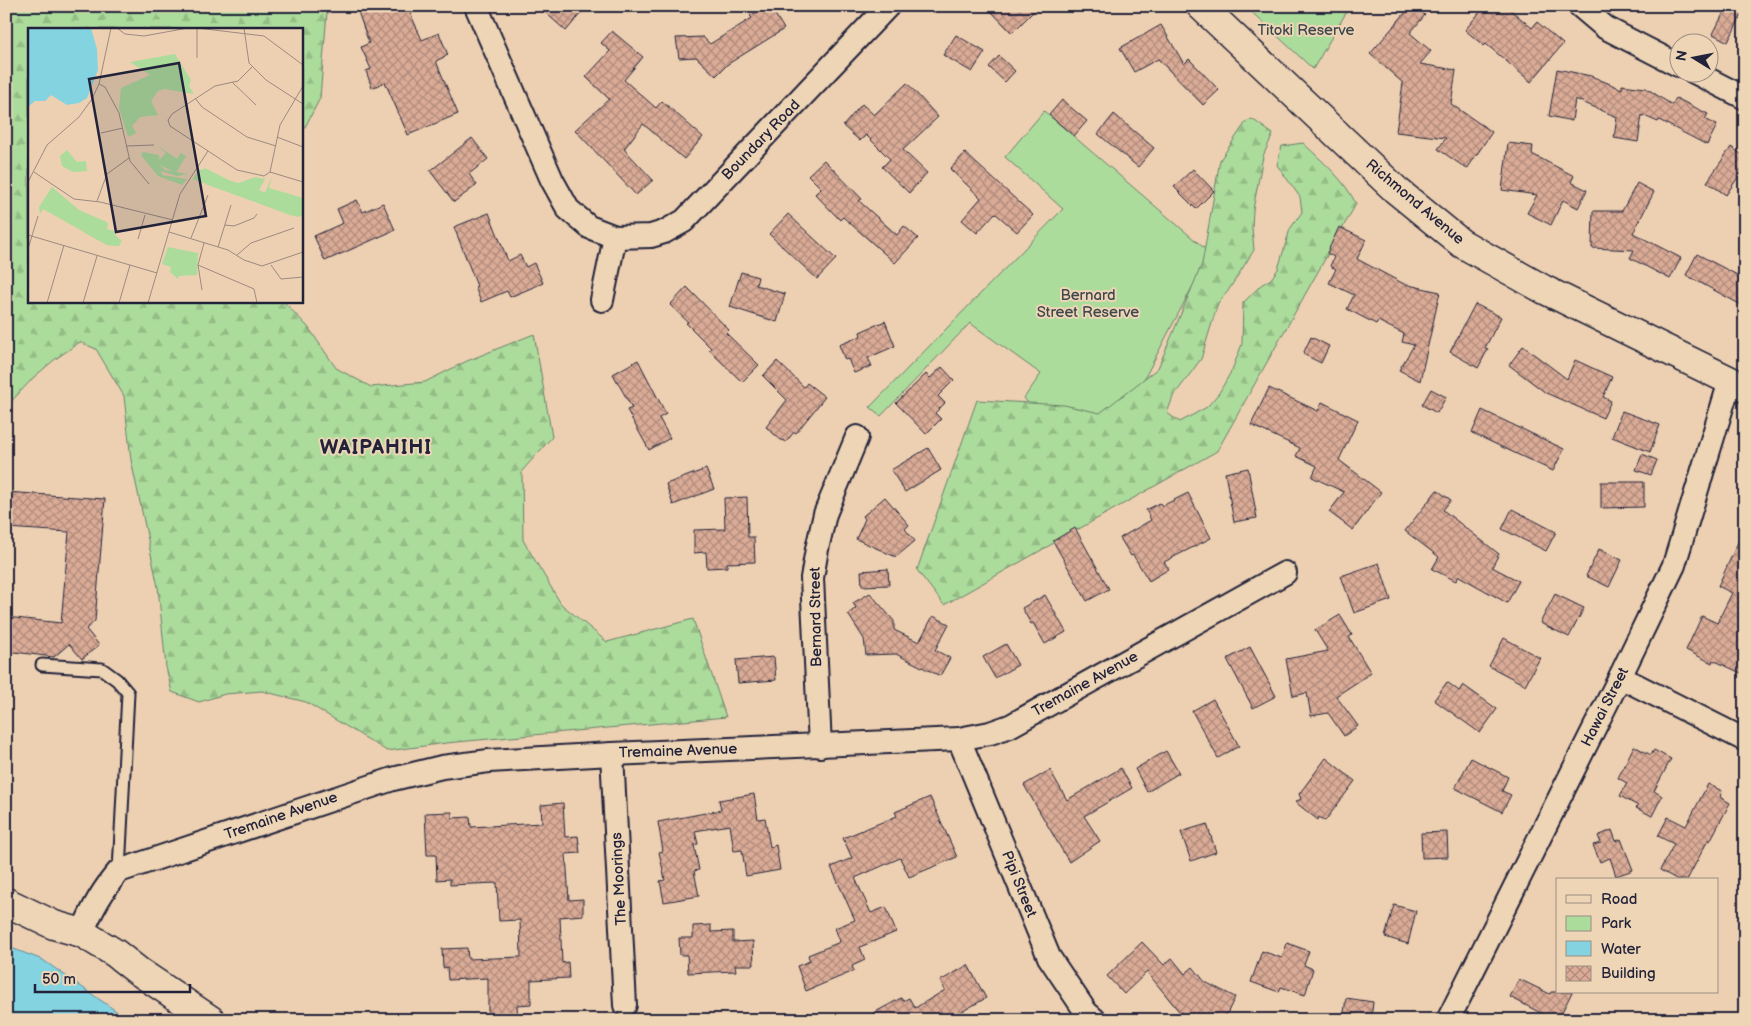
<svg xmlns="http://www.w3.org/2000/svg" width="1751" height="1026" viewBox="0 0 1751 1026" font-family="'Balsamiq Sans',sans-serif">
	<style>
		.green { fill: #acdc9b; stroke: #677f6b }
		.forest { fill: url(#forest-firs); stroke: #677f6b }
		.water { fill: #84d3e0; stroke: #5d8c9e }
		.building { fill: url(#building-cross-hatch); stroke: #22223b }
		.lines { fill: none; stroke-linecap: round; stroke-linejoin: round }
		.lane-casing { stroke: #22223b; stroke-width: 15 }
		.street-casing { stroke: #22223b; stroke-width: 26 }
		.secondary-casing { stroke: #22223b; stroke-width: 31 }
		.lane { stroke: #edd5b5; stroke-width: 11 }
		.street { stroke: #edd5b5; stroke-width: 22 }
		.secondary { stroke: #edd5b5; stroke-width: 28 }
		.labels { text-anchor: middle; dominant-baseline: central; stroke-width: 4; stroke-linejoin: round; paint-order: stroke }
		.park-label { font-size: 15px; fill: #3e474e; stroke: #edd5b5 }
		.street-label { font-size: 15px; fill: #22223b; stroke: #edd5b5 }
		.district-label { font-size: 20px; font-weight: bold; letter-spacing: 1px; fill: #22223b; stroke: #edd5b5 }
		.inset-road { fill: none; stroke: #9c8a82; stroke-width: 1 }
		.view { fill: #22223b; fill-opacity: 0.15; stroke: #22223b; stroke-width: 2.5 }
		.inset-edge { fill: none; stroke: #22223b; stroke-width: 2.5 }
	</style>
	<defs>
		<pattern id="forest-firs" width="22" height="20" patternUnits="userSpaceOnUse" patternTransform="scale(1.25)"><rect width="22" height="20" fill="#acdc9b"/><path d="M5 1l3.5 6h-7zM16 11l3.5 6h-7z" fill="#94bc86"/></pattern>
		<pattern id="building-cross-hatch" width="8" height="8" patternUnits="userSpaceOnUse" patternTransform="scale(1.25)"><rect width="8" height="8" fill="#daab96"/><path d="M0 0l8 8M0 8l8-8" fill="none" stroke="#b08b7c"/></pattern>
	</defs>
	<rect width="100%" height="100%" fill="#edd0b1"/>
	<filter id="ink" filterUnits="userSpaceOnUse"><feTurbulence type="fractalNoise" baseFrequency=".02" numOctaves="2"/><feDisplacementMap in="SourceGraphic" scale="10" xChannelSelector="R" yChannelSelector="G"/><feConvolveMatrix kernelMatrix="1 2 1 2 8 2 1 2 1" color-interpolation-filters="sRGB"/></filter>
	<g filter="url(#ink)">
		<!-- green -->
		<g class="green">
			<path d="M 1245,6 L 1350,6 L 1313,69 Z"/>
			<path d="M 1044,111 L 1210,253 L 1119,427 L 1069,450 L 1024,398 L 1041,374 L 970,323 L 881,416 L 870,407 L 1063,209 L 1005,157 Z"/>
		</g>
		<!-- forest -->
		<g class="forest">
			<path d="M 6,6 L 330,6 L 327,12 L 320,98 L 301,135 L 301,29 L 29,29 L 29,301 L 283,301 L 308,327 L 336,368 L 371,387 L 425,382 L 467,361 L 534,334 L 552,437 L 522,471 L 523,540 L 561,604 L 607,642 L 693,619 L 726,717 L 446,743 L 387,751 L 306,702 L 262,691 L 225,694 L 199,702 L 172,692 L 166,667 L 158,587 L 131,460 L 124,396 L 96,349 L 80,342 L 54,360 L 34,377 L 6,407 Z"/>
			<path d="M 1252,119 L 1273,134 L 1263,156 L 1253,210 L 1252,228 L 1254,250 L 1228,291 L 1218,303 L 1201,359 L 1173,397 L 1167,413 L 1180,422 L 1207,407 L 1219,393 L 1232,370 L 1242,344 L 1243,303 L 1261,285 L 1271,279 L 1278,269 L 1290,229 L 1302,212 L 1300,197 L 1277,165 L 1282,146 L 1303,143 C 1322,161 1345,180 1356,204 L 1217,451 L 944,605 L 917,570 L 977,400 L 1064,405 L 1100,413 L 1158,368 L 1202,264 L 1220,160 L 1246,122 Z"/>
		</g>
		<!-- water -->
		<path class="water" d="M 6,946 L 43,960 L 129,1020 L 6,1020 Z"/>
		<!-- building -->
		<g class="building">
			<path d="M 356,6 L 407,6 L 422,40 L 439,33 L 448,55 L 436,61 L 458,114 L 408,135 L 385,82 L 372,88 L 366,71 L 371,69 L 361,47 L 369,43 Z"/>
			<path d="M 538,6 L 587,6 L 566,31 Z"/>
			<path d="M 765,6 L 770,6 L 784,29 L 728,64 L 716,76 L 696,57 L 679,58 L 676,38 L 703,37 L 710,44 L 752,18 L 750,16 Z"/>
			<path d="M 986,6 L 1039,6 L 1012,33 Z"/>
			<path d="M 1411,6 L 1414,6 L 1425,15 L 1410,33 L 1431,51 L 1420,64 L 1456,70 L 1451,104 L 1492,132 L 1467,169 L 1438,149 L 1446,138 L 1396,132 L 1403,83 L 1370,54 Z"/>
			<path d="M 1485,6 L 1506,6 L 1532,28 L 1537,22 L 1563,44 L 1531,82 L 1486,44 L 1484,46 L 1465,30 Z"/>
			<path d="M 1727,6 L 1743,12 L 1728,42 L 1713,34 Z"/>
			<path d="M 1161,25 L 1184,64 L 1189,59 L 1219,90 L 1203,105 L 1158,59 L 1134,72 L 1120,48 Z"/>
			<path d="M 612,31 L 643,57 L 624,80 L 656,108 L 662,101 L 703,137 L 684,159 L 643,124 L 624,149 L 653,180 L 636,195 L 575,130 L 609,99 L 586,77 L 610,51 L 601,43 Z"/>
			<path d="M 956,35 L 985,52 L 972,72 L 943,55 Z"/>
			<path d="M 999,56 L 1015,71 L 1005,82 L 989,67 Z"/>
			<path d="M 1557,69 L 1591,76 L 1622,89 L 1622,85 L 1646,88 L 1672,105 L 1676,98 L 1708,114 L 1705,119 L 1717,125 L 1707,145 L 1659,120 L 1658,122 L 1642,115 L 1638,142 L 1614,138 L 1617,117 L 1575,99 L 1572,121 L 1549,116 Z"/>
			<path d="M 907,83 L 938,117 L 903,150 L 927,173 L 909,193 L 882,167 L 890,159 L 866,135 L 860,141 L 843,126 L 862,104 L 874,115 Z"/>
			<path d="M 1062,100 L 1087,121 L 1074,136 L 1049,115 Z"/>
			<path d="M 1114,114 L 1154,148 L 1138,167 L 1098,134 Z"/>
			<path d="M 472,138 L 488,159 L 469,174 L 477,185 L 454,202 L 430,171 Z"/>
			<path d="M 1508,143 L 1533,146 L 1532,154 L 1574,176 L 1571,182 L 1587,190 L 1578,208 L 1563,200 L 1551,225 L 1527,213 L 1537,195 L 1502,190 Z"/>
			<path d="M 1731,147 L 1745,157 L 1745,167 L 1726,195 L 1707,182 Z"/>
			<path d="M 965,153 L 1033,215 L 1017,232 L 995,213 L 977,233 L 962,220 L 981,198 L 950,169 Z"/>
			<path d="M 824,160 L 862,199 L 859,201 L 897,235 L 904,226 L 918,238 L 895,263 L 843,217 L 840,220 L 815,194 L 821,188 L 808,175 Z"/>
			<path d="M 1193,169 L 1214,191 L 1196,209 L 1174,187 Z"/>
			<path d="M 1637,183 L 1654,192 L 1633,233 L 1681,258 L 1670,279 L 1630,258 L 1634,250 L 1592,248 L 1593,211 L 1622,211 Z"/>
			<path d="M 357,200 L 363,212 L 383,203 L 395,230 L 325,261 L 314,236 L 343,223 L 337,209 Z"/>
			<path d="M 489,213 L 508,261 L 520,255 L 526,267 L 534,263 L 543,283 L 510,297 L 507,291 L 481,302 L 475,287 L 477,286 L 454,227 Z"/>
			<path d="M 788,214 L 836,259 L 817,279 L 769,234 Z"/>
			<path d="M 1339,227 L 1366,240 L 1357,259 L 1404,284 L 1440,292 L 1420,381 L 1399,370 L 1414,345 L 1402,342 L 1404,334 L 1378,321 L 1376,324 L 1347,309 L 1354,295 L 1329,283 L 1336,269 L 1330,266 L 1334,257 L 1327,253 Z"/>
			<path d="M 1697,254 L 1745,279 L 1745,307 L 1686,275 Z"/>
			<path d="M 741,272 L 758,277 L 756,285 L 785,294 L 777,322 L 730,307 Z"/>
			<path d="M 687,287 L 729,330 L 726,333 L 759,365 L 742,382 L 709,350 L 711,348 L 686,323 L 688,322 L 670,305 Z"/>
			<path d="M 1475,304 L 1501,317 L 1485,348 L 1488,349 L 1478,368 L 1450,352 Z"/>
			<path d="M 885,321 L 895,346 L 868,358 L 872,366 L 854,373 L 848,359 L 845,360 L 839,345 L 861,336 L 860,332 Z"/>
			<path d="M 1311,337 L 1329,346 L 1321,363 L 1303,354 Z"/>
			<path d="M 1523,346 L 1567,379 L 1575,360 L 1612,377 L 1603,397 L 1611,401 L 1603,418 L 1546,393 L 1509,365 Z"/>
			<path d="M 638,360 L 666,414 L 659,418 L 670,438 L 649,450 L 627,410 L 632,408 L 613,374 Z"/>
			<path d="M 777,361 L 804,387 L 807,383 L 825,397 L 796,433 L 794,432 L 786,442 L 783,440 L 782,441 L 766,427 L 787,400 L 763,376 Z"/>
			<path d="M 942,367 L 954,380 L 938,396 L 945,403 L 935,413 L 941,419 L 926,434 L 896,403 L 926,374 L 930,378 Z"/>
			<path d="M 1269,388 L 1318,411 L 1322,402 L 1358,420 L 1339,460 L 1381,492 L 1353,530 L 1329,512 L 1344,492 L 1312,477 L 1317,466 L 1296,456 L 1300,448 L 1251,425 Z"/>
			<path d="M 1431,389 L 1446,397 L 1437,413 L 1422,405 Z"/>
			<path d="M 1482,410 L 1564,449 L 1553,471 L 1472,433 Z"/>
			<path d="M 1622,411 L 1660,425 L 1650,452 L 1612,437 Z"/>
			<path d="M 928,448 L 941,470 L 905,492 L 891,470 Z"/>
			<path d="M 1642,454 L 1657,460 L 1651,475 L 1636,470 Z"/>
			<path d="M 1248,468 L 1257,518 L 1234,522 L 1225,473 Z"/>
			<path d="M 706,469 L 714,489 L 673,505 L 666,484 Z"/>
			<path d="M 1601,482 L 1644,482 L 1644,507 L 1601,508 Z"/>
			<path d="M 1437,490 L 1451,500 L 1443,510 L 1499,554 L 1492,567 L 1519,581 L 1507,603 L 1459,576 L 1456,581 L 1432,569 L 1439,557 L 1405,531 Z"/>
			<path d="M 6,492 L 105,499 L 95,621 L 86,629 L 99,645 L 82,659 L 69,644 L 54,657 L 6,651 L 6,617 L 61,623 L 69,532 L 6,528 Z"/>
			<path d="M 1188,493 L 1211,538 L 1164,562 L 1169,569 L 1149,581 L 1133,555 L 1131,556 L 1120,538 L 1151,520 L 1146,510 L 1160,503 L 1162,506 Z"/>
			<path d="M 747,497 L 748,537 L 754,537 L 755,562 L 727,563 L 727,567 L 707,568 L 706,552 L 694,553 L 694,530 L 725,529 L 724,498 Z"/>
			<path d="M 885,497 L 909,525 L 905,529 L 915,541 L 896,557 L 856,539 L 865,519 L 863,516 Z"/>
			<path d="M 1512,509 L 1556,532 L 1546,551 L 1502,529 Z"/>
			<path d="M 1745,527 L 1745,675 L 1713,660 L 1712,663 L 1686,650 L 1702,616 L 1717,623 L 1732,593 L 1718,586 Z"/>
			<path d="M 1075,528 L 1109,589 L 1087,601 L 1053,541 Z"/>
			<path d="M 1599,549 L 1622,560 L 1609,587 L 1586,576 Z"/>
			<path d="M 1379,563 L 1391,600 L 1354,613 L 1341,576 Z"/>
			<path d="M 888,569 L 889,585 L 862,586 L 861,571 Z"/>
			<path d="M 870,593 L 894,621 L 894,630 L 919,642 L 933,616 L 949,624 L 935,650 L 950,658 L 940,676 L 896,654 L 866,655 L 864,639 L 848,614 L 856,608 L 853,603 Z"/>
			<path d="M 1555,594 L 1584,608 L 1569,637 L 1540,623 Z"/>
			<path d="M 1045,595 L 1066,632 L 1045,644 L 1033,623 L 1031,624 L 1022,608 Z"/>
			<path d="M 1340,615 L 1352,635 L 1349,637 L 1371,673 L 1336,696 L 1358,726 L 1344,736 L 1328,713 L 1311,716 L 1307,693 L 1293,696 L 1286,659 L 1328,651 L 1315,630 Z"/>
			<path d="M 1504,638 L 1540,658 L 1525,685 L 1489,666 Z"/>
			<path d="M 1006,644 L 1018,665 L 995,678 L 983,657 Z"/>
			<path d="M 1250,647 L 1276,696 L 1253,708 L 1227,659 Z"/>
			<path d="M 774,657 L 776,680 L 738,683 L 736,660 Z"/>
			<path d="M 1447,682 L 1459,691 L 1463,685 L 1497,709 L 1480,733 L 1434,700 Z"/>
			<path d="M 1213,699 L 1239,746 L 1218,758 L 1192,711 Z"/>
			<path d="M 1634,746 L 1651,755 L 1654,750 L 1671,759 L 1654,791 L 1662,796 L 1652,816 L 1636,808 L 1638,806 L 1620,796 L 1627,783 L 1618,778 Z"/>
			<path d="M 1166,751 L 1179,773 L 1147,792 L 1135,769 Z"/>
			<path d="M 1326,758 L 1355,781 L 1325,821 L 1319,817 L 1318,820 L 1295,802 L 1301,799 L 1299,794 Z"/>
			<path d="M 1471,758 L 1508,777 L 1502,791 L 1511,795 L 1502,812 L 1455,788 Z"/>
			<path d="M 1121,768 L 1132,788 L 1084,816 L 1100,841 L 1069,862 L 1024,785 L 1050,770 L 1067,800 Z"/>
			<path d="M 1708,784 L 1722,791 L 1720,797 L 1730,803 L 1710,841 L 1708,840 L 1687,880 L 1678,880 L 1660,870 L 1674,844 L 1658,836 L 1668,817 L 1686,826 Z"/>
			<path d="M 754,794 L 758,819 L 765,818 L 770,847 L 776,845 L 780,870 L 746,876 L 742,850 L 734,851 L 730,825 L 695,831 L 698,844 L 694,845 L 699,870 L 694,871 L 699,896 L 664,902 L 660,881 L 665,880 L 659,852 L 663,851 L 658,822 L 721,810 L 719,800 Z"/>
			<path d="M 930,797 L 957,857 L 909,877 L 900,858 L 855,878 L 871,913 L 886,907 L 896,932 L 860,947 L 865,960 L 852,966 L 854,971 L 806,991 L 797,966 L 810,961 L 808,955 L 840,942 L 835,928 L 855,920 L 831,867 L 852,858 L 843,838 L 897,816 L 895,812 Z"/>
			<path d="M 563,803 L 565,837 L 578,836 L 580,853 L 566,854 L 569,900 L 583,899 L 583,915 L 560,917 L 562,963 L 568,962 L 569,978 L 531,980 L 531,1004 L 517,1005 L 518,1020 L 488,1020 L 488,978 L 448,980 L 447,967 L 443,968 L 442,949 L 467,948 L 468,959 L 521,957 L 520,920 L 499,921 L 497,883 L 450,885 L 450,879 L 437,880 L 436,855 L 427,855 L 425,813 L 452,812 L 452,818 L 470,817 L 471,827 L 542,823 L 541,805 Z"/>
			<path d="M 1207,824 L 1216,852 L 1191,861 L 1181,832 Z"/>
			<path d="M 1612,830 L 1616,841 L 1621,839 L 1633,870 L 1616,876 L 1610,858 L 1600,862 L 1593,845 L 1601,843 L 1598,836 Z"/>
			<path d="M 1447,832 L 1448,857 L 1422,858 L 1421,833 Z"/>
			<path d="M 1394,905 L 1416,911 L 1408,944 L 1385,937 Z"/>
			<path d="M 711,925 L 711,932 L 733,931 L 733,942 L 753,941 L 754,965 L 735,965 L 736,971 L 688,973 L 687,955 L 680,955 L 679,938 L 693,938 L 693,926 Z"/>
			<path d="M 1142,942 L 1164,965 L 1172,958 L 1185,974 L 1193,967 L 1205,982 L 1235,997 L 1224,1020 L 1186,1020 L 1147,972 L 1124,994 L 1107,976 Z"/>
			<path d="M 1287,943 L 1309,951 L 1304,965 L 1313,969 L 1305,995 L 1281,987 L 1279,992 L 1251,982 L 1262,951 L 1282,958 Z"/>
			<path d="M 968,965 L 986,998 L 947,1020 L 861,1020 L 901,998 L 903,1001 L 909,998 L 915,1008 L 945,990 L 940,981 Z"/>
			<path d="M 1519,979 L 1550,994 L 1551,992 L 1572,992 L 1558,1020 L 1554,1020 L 1510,997 Z"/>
			<path d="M 1346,998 L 1373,1002 L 1371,1020 L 1343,1020 Z"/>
		</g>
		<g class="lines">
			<defs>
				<path id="lane" d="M 42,665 L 102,669 L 117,680 L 128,693 L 119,871"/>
				<g id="street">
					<path d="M 476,6 L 552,180 L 568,209 L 589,227 L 615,237 L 651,236 L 664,232 L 684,221 L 888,6"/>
					<path d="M 1580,6 L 1606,28 L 1678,65"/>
					<path d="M 1694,72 L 1745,98"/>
					<path d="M 602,300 L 615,237"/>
					<path d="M 1620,677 L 1745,740"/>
					<path d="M 959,739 L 1049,957 L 1086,1012 L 1095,1020"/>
					<path d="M 820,746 L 812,578 L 817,549 L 825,514 L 857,437"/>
					<path d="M 612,754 L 625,1005"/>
					<path d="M 82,933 C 91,911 103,889 119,871 L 393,779 L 442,767 L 489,761 L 612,754 L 959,739 L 990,733 L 1010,726 L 1285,573"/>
					<path d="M 1448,1020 L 1620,677 L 1674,565 L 1730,381"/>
				</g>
				<g id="secondary">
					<path d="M 1201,6 L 1396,190 L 1461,243 L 1543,289 L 1745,388"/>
					<path d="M 6,902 L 54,925 L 82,933 L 115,953 L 138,971 L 211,1020"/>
				</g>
			</defs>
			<!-- lane casing -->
			<use href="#lane" class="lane-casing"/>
			<!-- street casing -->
			<use href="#street" class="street-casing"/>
			<!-- secondary casing -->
			<use href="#secondary" class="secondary-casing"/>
			<!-- lane -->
			<use href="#lane" class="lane"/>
			<!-- street -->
			<use href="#street" class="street"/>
			<!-- secondary -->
			<use href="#secondary" class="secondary"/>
		</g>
	</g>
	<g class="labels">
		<!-- park labels -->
		<g class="park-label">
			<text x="1306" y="30">Titoki Reserve</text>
			<text x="1088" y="295">Bernard<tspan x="1088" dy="17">Street Reserve</tspan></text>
		</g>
		<!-- street labels -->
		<g class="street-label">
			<text transform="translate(761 140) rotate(-46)">Boundary Road</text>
			<text transform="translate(1415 202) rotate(40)">Richmond Avenue</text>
			<text transform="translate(816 617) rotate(-91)">Bernard Street</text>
			<text transform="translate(1085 684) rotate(-29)">Tremaine Avenue</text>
			<text transform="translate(1605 707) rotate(-63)">Hawai Street</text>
			<text transform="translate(678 751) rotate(-2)">Tremaine Avenue</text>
			<text transform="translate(281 816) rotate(-19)">Tremaine Avenue</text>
			<text transform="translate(619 879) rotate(-93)">The Moorings</text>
			<text transform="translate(1019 884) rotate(68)">Pipi Street</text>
		</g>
		<!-- district labels -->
		<g class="district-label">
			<text x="376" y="448">WAIPAHIHI</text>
		</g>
	</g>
	<!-- overview -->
	<g transform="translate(28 28)">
		<rect width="275" height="275" fill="#edd0b1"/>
		<path d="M 129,117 L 149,131 L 153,125 L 158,128 L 148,145 L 128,135 L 138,125 ZM 171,141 L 237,165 L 244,148 L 241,160 L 275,170 L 275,186 L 271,189 L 262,187 L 165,151 ZM 24,159 L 51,182 L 80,195 L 79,201 L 86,203 L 91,218 L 79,217 L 15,181 L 12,186 L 11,179 ZM 140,219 L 170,225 L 169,247 L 151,248 L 150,251 L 142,244 L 143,239 L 134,236 Z" fill="#acdc9b"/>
		<path d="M 147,26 L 163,52 L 161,58 L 166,66 L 136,61 L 130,63 L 123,73 L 130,87 L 112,89 L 104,98 L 108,105 L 100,109 L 91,80 L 93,60 L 122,47 L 102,34 ZM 39,122 L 49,134 L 58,133 L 59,143 L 45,144 L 34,138 L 32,128 ZM 115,124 L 131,127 L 132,137 L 137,142 L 160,146 L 149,148 L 133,143 L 134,147 L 159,151 L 154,157 L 130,148 L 113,127 ZM 177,140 L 208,156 L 227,149 L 237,151 L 231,162 L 251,170 L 259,165 L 275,171 L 275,184 L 271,189 L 177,156 L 183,150 L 171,144 ZM 57,185 L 79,194 L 77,199 L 94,213 L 91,218 L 79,217 L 55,204 L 60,195 L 53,189 Z" fill="#acdc9b"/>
		<path d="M 0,0 L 63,0 L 69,21 L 70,42 L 59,70 L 51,75 L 39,77 L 23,67 L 17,73 L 7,73 L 0,79 Z" fill="#84d3e0"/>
		<path class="inset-road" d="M 89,0 L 97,6 L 116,8 L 160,0M 169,0 L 236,8 L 275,37M 216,0 L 221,35 L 238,52 L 275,76M 169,30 L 169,0M 224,39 L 210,53 L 187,58 L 144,86 L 140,92 L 142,98 L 209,142 L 236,148 L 242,144M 204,54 L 228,77M 71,56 L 77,59 L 91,85 L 102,133 L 121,156M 167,70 L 174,79 L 219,109 L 248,118M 73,105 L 95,100M 249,109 L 275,119M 98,118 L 126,117M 6,144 L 46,171 L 72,174 L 145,192M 242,144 L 252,97 L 275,58M 242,144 L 275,154M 0,154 L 19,117 L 51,89 L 64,71 L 71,56 L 83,0M 69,173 L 79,146 L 101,130M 197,197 L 206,198 L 226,190 L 229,186M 141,204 L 200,222 L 216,232 L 234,238 L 275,224M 0,207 L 129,245M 163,210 L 180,167M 110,211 L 117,187M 190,219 L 203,177M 0,221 L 10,188M 209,227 L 223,215 L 266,200M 170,237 L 226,261 L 229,275M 243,237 L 253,251 L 275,249M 174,262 L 170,237 L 176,215M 19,275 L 36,217M 55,275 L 69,228M 91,275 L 102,237M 120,275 L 152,166 L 180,123"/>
		<path class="view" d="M 151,35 L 178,188 L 88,204 L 61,51 Z"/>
		<rect width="275" height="275" class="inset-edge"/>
	</g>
	<!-- margin -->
	<rect width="1751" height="1026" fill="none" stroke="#edd5b5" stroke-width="25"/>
	<rect x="12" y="12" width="1726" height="1001" fill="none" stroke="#22223b" stroke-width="2" filter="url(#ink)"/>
	<!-- legend -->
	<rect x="1556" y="878" width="162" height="115" fill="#edd5b5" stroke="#9c8d84"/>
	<rect x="1566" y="895" width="25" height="8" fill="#edd5b5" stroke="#9c8d84"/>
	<text x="1601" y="904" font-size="15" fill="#22223b">Road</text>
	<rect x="1566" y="916" width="25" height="15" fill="#acdc9b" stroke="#9c8d84"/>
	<text x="1601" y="928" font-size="15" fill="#22223b">Park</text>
	<rect x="1566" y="941" width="25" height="15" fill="#84d3e0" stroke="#9c8d84"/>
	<text x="1601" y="954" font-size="15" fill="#22223b">Water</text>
	<rect x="1566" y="966" width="25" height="15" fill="url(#building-cross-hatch)" stroke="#9c8d84"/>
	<text x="1601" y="978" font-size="15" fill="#22223b">Building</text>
	<!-- north arrow -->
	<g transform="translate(1694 58) rotate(280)"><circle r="24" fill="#edd5b5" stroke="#9c8d84"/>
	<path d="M0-4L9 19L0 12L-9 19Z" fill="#22223b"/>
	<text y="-8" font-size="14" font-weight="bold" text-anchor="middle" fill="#22223b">N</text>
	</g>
	<!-- scale -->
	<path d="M35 984v8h155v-8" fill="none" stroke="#22223b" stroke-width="2.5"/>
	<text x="42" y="984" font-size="15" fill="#22223b" stroke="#edd5b5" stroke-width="4" paint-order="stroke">50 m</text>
</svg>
